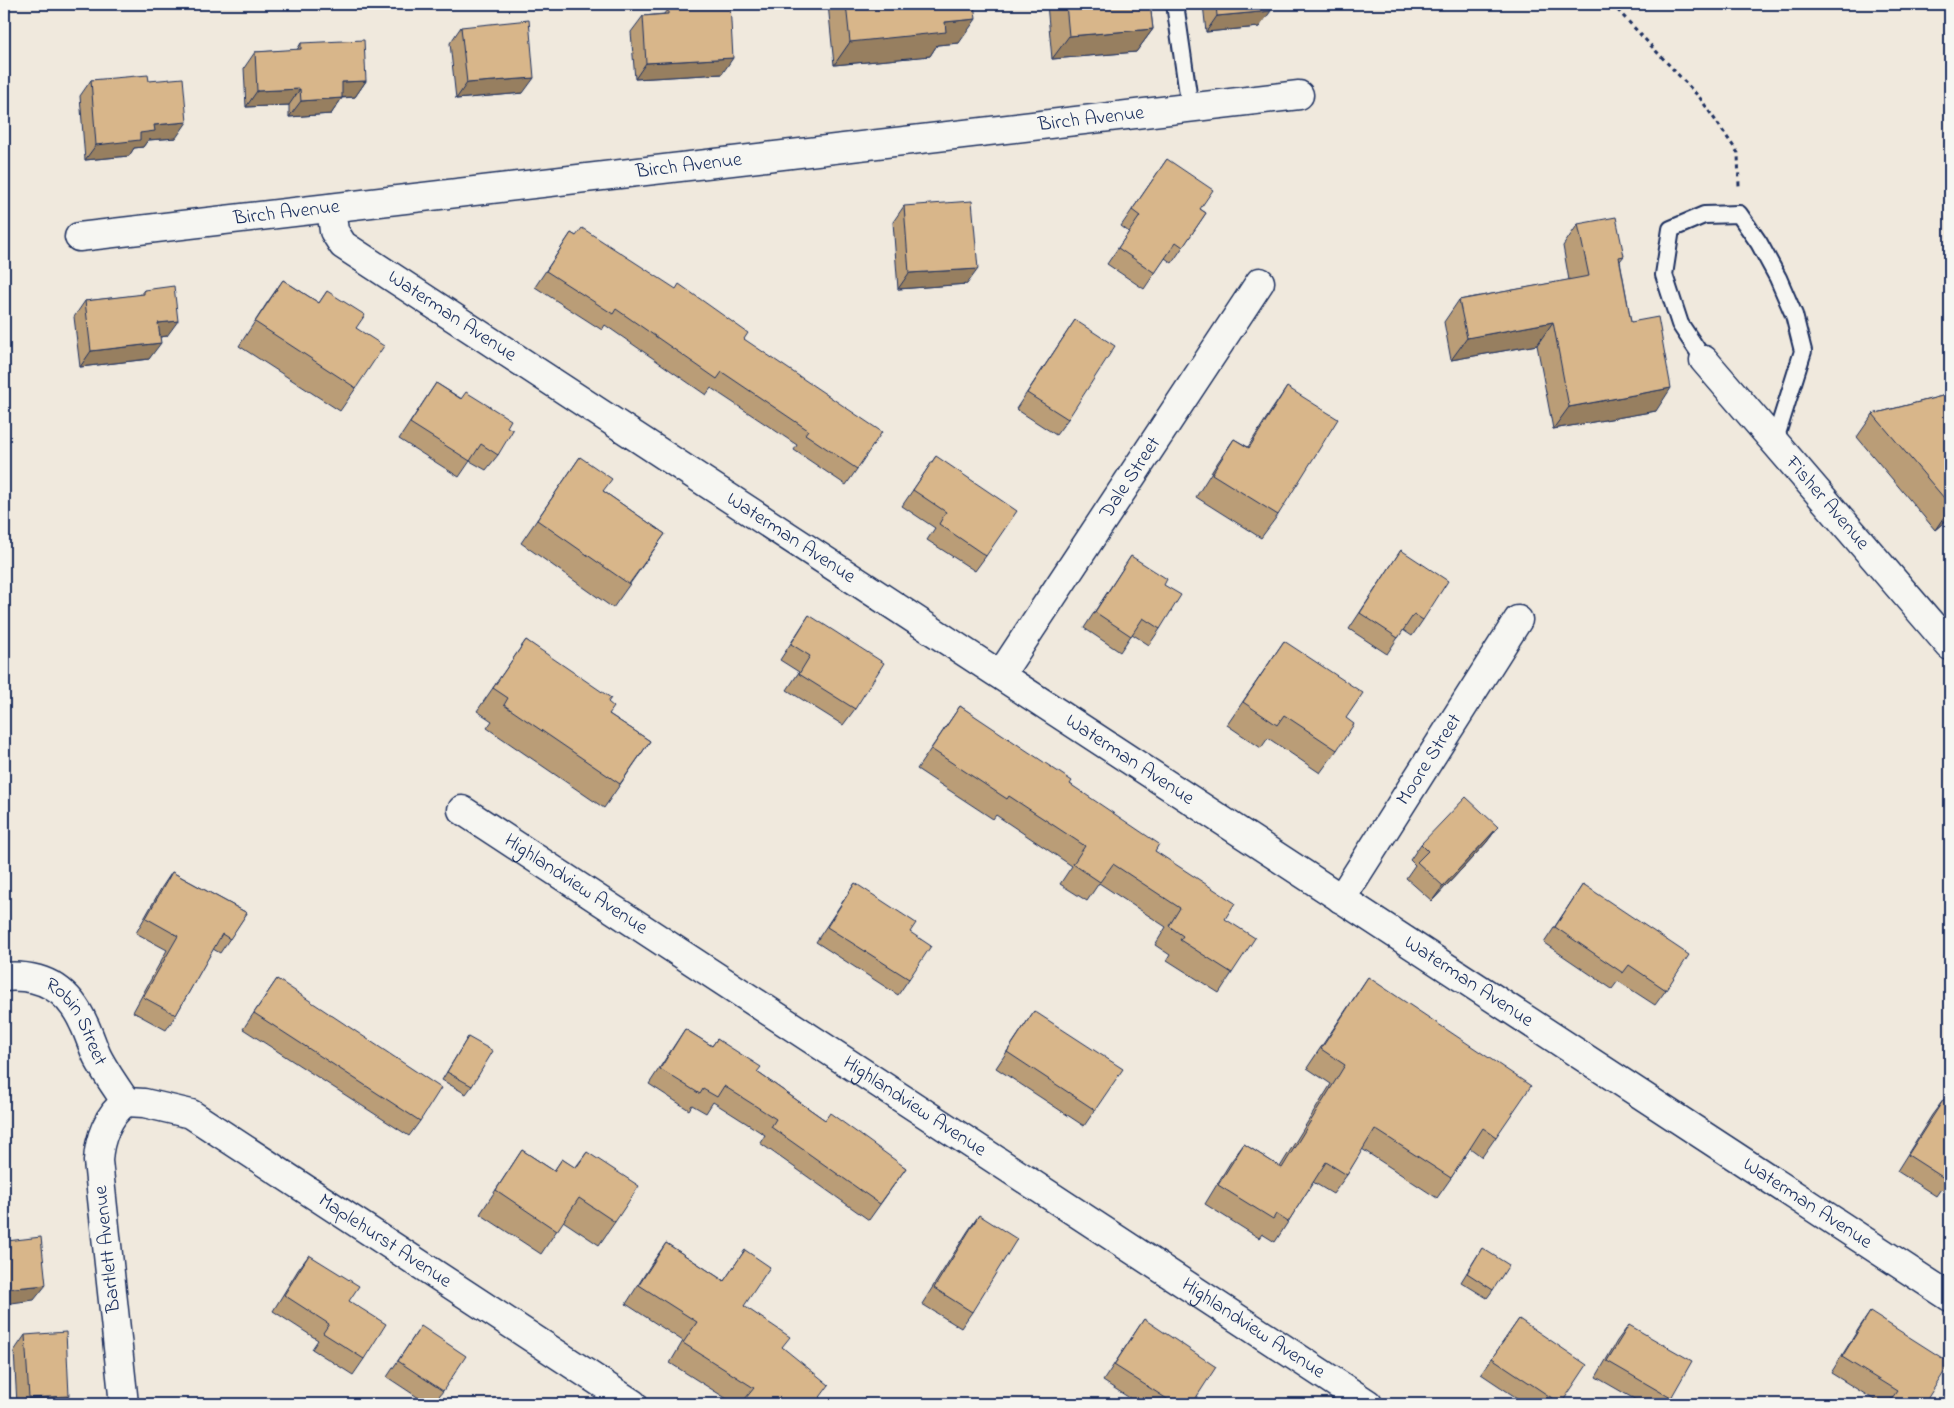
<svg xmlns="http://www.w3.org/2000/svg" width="1954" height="1408" viewBox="0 0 1954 1408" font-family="'Indie Flower',sans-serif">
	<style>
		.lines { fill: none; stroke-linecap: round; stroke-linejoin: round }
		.lane-casing { stroke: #1b2f5e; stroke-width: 20 }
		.street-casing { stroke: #1b2f5e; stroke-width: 31 }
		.path { stroke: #1b2f5e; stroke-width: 3; stroke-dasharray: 4 4; stroke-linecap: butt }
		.lane { stroke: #f6f6f2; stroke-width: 16 }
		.street { stroke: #f6f6f2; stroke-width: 28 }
		.wall { fill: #ba9d77; stroke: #1b2f5e }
		.shaded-wall { fill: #977f61; stroke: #1b2f5e }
		.building { fill: #d8b68a; stroke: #1b2f5e }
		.labels { text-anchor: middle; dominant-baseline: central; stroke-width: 4; stroke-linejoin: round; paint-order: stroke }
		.street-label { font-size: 20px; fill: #1b2f5e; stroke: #f6f6f2 }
	</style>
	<rect width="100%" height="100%" fill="#f0e9dd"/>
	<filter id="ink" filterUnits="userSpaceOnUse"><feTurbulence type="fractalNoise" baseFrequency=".02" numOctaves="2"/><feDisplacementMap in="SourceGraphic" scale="10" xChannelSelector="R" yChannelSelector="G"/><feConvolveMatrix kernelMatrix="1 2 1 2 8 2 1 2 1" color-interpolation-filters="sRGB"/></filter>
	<g filter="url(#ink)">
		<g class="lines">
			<defs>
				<g id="lane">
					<path d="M 1175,4 L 1190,108"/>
					<path d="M 1704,360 L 1680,324 L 1664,275 L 1671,229 L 1704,215 L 1739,214 L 1759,243 L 1778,278 L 1794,315 L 1803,351 L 1775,440"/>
				</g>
				<g id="street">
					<path id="s1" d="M 331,208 L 334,231 L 343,245 L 1950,1297"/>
					<path id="s2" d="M 79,237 L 1299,95"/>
					<path id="s3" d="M 1704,360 L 1950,646"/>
					<path id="s4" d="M 1001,674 L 1260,282"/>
					<path id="s5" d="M 462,810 L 1368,1404"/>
					<path id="s6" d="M 1341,899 L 1518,620"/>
					<path id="s7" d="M 4,977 C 41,974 68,988 84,1024 C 89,1034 92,1045 97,1056 C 105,1072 116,1087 126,1102"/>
					<path id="s8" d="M 126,1102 L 144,1103 L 191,1114 L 633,1404"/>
					<path d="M 124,1404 L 98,1161 C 99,1140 108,1114 126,1102"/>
				</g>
			</defs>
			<!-- lane casing -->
			<use href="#lane" class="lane-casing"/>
			<!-- street casing -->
			<use href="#street" class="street-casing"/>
			<!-- path -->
			<path class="path" d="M 1612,4 L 1700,98 L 1738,153 L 1739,187"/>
			<!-- lane -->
			<use href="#lane" class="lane"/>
			<!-- street -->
			<use href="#street" class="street"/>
		</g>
		<!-- wall -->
		<g class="wall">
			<path d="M 828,4 L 974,4 L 959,43 L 937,45 L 930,56 L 834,65 Z"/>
			<path d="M 1047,4 L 1150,4 L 1153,29 L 1136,52 L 1052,59 Z"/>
			<path d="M 1203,4 L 1270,4 L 1259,27 L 1206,32 Z"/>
			<path d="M 668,8 L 722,74 L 635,79 L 631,32 L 643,16 L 664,14 Z"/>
			<path d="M 461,27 L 523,93 L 456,99 L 450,43 Z"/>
			<path d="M 301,43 L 366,81 L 355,97 L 342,98 L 331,114 L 289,117 L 289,105 L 246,107 L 244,68 L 255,52 L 297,50 Z"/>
			<path d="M 91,80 L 149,81 L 176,138 L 148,140 L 143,147 L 134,148 L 129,156 L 85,160 L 80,96 Z"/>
			<path d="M 1167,159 L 1200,209 L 1206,213 L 1172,263 L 1165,258 L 1144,289 L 1107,264 L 1129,232 L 1121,226 Z"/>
			<path d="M 904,206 L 967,284 L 898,289 L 893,222 Z"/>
			<path d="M 1578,224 L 1624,256 L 1620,261 L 1631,322 L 1656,411 L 1553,429 L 1537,345 L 1451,360 L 1444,322 L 1459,300 L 1569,280 L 1563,246 Z"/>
			<path d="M 571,233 L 744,339 L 857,469 L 846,485 L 794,450 L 797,445 L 711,388 L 706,395 L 605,325 L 602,330 L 535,287 Z"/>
			<path d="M 283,280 L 319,303 L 327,291 L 356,328 L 356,388 L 340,411 L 239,346 L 267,303 Z"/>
			<path d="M 144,290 L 167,336 L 160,337 L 149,359 L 80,367 L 74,317 L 85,301 L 140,295 Z"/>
			<path d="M 1075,320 L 1068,419 L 1056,435 L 1016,409 Z"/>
			<path d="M 436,383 L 507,427 L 498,455 L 486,470 L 470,461 L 459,477 L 399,439 Z"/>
			<path d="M 1287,387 L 1278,515 L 1261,538 L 1196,497 L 1218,462 L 1234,439 L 1248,447 L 1271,411 Z"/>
			<path d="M 1950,394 L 1950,517 L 1935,530 L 1857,437 L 1873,414 Z"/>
			<path d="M 936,456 L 986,556 L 975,571 L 927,540 L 935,528 L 902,506 Z"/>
			<path d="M 580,457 L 603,491 L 665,534 L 613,608 L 521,543 Z"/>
			<path d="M 1401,550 L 1423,620 L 1412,636 L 1403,630 L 1387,654 L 1349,629 Z"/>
			<path d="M 1131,556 L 1164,585 L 1160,629 L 1149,645 L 1132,634 L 1120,652 L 1084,628 Z"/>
			<path d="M 809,615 L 855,709 L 843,725 L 787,690 L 799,672 L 780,660 Z"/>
			<path d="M 526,640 L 608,703 L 609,714 L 650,741 L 604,808 L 487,728 L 492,721 L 477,711 Z"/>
			<path d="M 1284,641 L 1346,718 L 1337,750 L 1320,773 L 1268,738 L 1261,748 L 1227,725 Z"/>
			<path d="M 960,706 L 1070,784 L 1155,851 L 1225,919 L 1232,973 L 1219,993 L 1167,960 L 1170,955 L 1155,945 L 1166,927 L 1099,883 L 1087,901 L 1060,884 L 1072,866 L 996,815 L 993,819 L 917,769 Z"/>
			<path d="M 1498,827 L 1486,843 L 1432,901 L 1406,878 L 1415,865 L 1410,860 L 1421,844 Z"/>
			<path d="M 172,872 L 247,913 L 220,953 L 213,949 L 176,1015 L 166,1030 L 133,1012 L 167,950 L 136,933 L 162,887 Z"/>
			<path d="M 855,883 L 910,932 L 909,979 L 898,995 L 816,942 Z"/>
			<path d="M 1583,884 L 1666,990 L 1655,1005 L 1618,981 L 1612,989 L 1544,943 Z"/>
			<path d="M 1368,977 L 1496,1137 L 1482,1157 L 1470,1148 L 1451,1178 L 1437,1198 L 1362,1149 L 1347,1175 L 1333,1194 L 1313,1182 L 1288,1222 L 1275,1242 L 1262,1234 L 1259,1238 L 1205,1204 L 1230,1163 L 1244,1144 L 1280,1167 L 1331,1084 L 1307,1068 Z"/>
			<path d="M 277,979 L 420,1121 L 409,1136 L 243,1029 Z"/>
			<path d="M 1034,1011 L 1095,1110 L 1084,1126 L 996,1068 Z"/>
			<path d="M 685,1029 L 712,1046 L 717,1039 L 757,1072 L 825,1120 L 906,1168 L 869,1220 L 760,1143 L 765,1135 L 713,1102 L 706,1113 L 692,1105 L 689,1110 L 649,1084 Z"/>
			<path d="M 468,1037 L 472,1086 L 466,1094 L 442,1080 Z"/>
			<path d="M 1944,1099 L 1950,1103 L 1950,1195 L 1941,1189 L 1936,1196 L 1897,1171 L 1932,1115 Z"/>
			<path d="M 522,1150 L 554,1171 L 562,1159 L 575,1168 L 587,1152 L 615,1222 L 599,1245 L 563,1221 L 541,1254 L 480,1214 Z"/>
			<path d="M 979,1215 L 972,1312 L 961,1328 L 922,1304 L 968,1231 Z"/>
			<path d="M 666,1243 L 724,1281 L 745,1250 L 744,1306 L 782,1347 L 816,1404 L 735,1404 L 670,1363 L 683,1341 L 626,1304 L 652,1263 Z"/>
			<path d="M 1482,1248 L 1493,1290 L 1487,1298 L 1461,1282 Z"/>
			<path d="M 309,1255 L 349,1301 L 364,1359 L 353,1375 L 312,1349 L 318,1340 L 273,1311 L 298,1270 Z"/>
			<path d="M 1870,1312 L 1924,1404 L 1881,1404 L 1831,1373 L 1859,1328 Z"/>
			<path d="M 1144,1319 L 1192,1404 L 1139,1404 L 1103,1381 Z"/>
			<path d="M 1519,1319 L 1561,1404 L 1526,1404 L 1481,1374 Z"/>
			<path d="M 1629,1325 L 1671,1398 L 1667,1404 L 1643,1404 L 1596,1377 L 1617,1341 Z"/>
			<path d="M 421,1326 L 443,1391 L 433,1404 L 428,1404 L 387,1377 Z"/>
			<path d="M 25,1335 L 69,1396 L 63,1404 L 17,1404 L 14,1351 Z"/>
		</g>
		<!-- shaded-wall -->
		<g class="shaded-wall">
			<path d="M 1271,11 L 1259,27 L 1206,32 L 1217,16 Z"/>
			<path d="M 976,19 L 959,43 L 937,45 L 930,56 L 834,65 L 850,42 L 945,22 Z"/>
			<path d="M 1153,29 L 1136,52 L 1052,59 L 1069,36 Z"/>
			<path d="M 733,58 L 722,74 L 635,79 L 646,63 Z"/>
			<path d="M 534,78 L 523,93 L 456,99 L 467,83 Z"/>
			<path d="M 366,81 L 355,97 L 330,98 L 342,82 Z"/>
			<path d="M 300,89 L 289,105 L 246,107 L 257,91 Z"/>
			<path d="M 342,98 L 331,114 L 289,117 L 301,101 Z"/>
			<path d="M 187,122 L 176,138 L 148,140 L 143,147 L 134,148 L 129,156 L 85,160 L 96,145 L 140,133 L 154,125 Z"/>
			<path d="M 978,269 L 967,284 L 898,289 L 909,273 Z"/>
			<path d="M 178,321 L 167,336 L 147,339 L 158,323 Z"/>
			<path d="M 1553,322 L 1537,345 L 1451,360 L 1467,338 Z"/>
			<path d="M 161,343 L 149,359 L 80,367 L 91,351 Z"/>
			<path d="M 1671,388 L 1656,411 L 1553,429 L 1569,407 Z"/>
			<path d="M 1950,508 L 1950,517 L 1935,530 Z"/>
			<path d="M 1498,827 L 1486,843 L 1432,901 L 1443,886 Z"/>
			<path d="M 46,1285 L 34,1300 L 4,1304 L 4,1289 Z"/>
			<path d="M 69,1396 L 63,1404 L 25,1404 L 29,1398 Z"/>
		</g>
		<!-- building -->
		<g class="building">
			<path d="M 730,4 L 733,58 L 646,63 L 643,16 L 668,14 L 668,8 Z"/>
			<path d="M 846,4 L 974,4 L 976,19 L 945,22 L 946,32 L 850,42 Z"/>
			<path d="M 1066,4 L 1150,4 L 1153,29 L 1069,36 Z"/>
			<path d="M 1216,4 L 1270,4 L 1271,11 L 1217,16 Z"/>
			<path d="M 529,20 L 534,78 L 467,83 L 461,27 Z"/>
			<path d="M 364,40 L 366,81 L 342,82 L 342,98 L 301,101 L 300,89 L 257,91 L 255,52 L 301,49 L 301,43 Z"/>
			<path d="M 148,75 L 149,81 L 183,78 L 187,122 L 154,125 L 155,131 L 140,133 L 140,140 L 96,145 L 91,80 Z"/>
			<path d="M 1167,159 L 1213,190 L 1200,209 L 1206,213 L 1183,247 L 1176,242 L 1155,273 L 1118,248 L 1140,216 L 1132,210 Z"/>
			<path d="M 972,201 L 978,269 L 909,273 L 904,206 Z"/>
			<path d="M 1616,217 L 1624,256 L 1619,257 L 1631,322 L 1658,317 L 1671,388 L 1569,407 L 1553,322 L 1467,338 L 1459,300 L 1589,276 L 1578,224 Z"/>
			<path d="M 582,228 L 676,289 L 679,284 L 748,333 L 744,339 L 882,432 L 857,469 L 805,434 L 808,430 L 722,372 L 717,379 L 616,309 L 613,314 L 546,271 L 571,233 L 576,236 Z"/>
			<path d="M 283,280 L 319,303 L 327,291 L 365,315 L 356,328 L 384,346 L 356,388 L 255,322 Z"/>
			<path d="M 174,286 L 178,321 L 158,323 L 161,343 L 91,351 L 85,301 L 144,294 L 144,290 Z"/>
			<path d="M 1075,320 L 1115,346 L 1068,419 L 1027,393 Z"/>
			<path d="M 436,383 L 461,399 L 466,392 L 511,420 L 507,427 L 513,430 L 498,455 L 481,444 L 470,461 L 410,423 Z"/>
			<path d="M 1287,387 L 1338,419 L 1278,515 L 1212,474 L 1234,439 L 1249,448 Z"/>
			<path d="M 1950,394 L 1950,505 L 1873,414 Z"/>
			<path d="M 936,456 L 1017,511 L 986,556 L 939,524 L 946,512 L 913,490 Z"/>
			<path d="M 580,457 L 612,479 L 603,491 L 665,534 L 629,584 L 537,520 Z"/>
			<path d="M 1401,550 L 1448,581 L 1423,620 L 1414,614 L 1398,638 L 1360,613 Z"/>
			<path d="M 1131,556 L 1167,579 L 1164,585 L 1181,595 L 1160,629 L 1143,618 L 1131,636 L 1095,612 Z"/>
			<path d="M 809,615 L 884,663 L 855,709 L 799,674 L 810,656 L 791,644 Z"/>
			<path d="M 526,640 L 611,698 L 608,702 L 614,707 L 609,714 L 650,741 L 620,784 L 504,705 L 508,698 L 493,688 Z"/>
			<path d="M 1284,641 L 1363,693 L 1346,718 L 1354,724 L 1337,750 L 1284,715 L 1277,725 L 1243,702 Z"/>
			<path d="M 960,706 L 1072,781 L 1070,784 L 1159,844 L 1155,851 L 1235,903 L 1225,919 L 1255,938 L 1232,973 L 1180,940 L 1183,936 L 1169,926 L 1180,908 L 1113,864 L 1100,882 L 1073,864 L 1085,846 L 1009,796 L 1007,799 L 931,749 Z"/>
			<path d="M 1466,797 L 1498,827 L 1443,886 L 1417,862 L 1428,851 L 1421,844 Z"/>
			<path d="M 172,872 L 247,913 L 230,939 L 222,934 L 176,1015 L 143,997 L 178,936 L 146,918 Z"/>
			<path d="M 855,883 L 916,923 L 910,932 L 931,946 L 909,979 L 827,927 Z"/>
			<path d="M 1583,884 L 1689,955 L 1666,990 L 1629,965 L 1623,973 L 1555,927 Z"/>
			<path d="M 1368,977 L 1531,1086 L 1496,1137 L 1483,1128 L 1451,1178 L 1375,1129 L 1347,1175 L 1326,1162 L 1288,1222 L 1276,1214 L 1273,1219 L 1218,1185 L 1244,1144 L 1282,1168 L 1345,1065 L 1321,1049 Z"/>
			<path d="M 277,979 L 441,1088 L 420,1121 L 254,1013 Z"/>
			<path d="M 1034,1011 L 1123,1069 L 1095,1110 L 1007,1052 Z"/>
			<path d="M 685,1029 L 712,1046 L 717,1039 L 761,1067 L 757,1072 L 825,1120 L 830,1113 L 906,1168 L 880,1204 L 771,1127 L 776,1119 L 724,1086 L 717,1097 L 703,1089 L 700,1094 L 660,1069 Z"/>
			<path d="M 468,1037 L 493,1051 L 472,1086 L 447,1072 Z"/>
			<path d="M 1944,1099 L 1950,1103 L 1950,1176 L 1947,1180 L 1908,1155 Z"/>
			<path d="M 522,1150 L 554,1171 L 562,1159 L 576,1168 L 587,1152 L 639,1186 L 615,1222 L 579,1198 L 557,1231 L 496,1190 Z"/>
			<path d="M 4,1211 L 5,1211 L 7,1241 L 41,1237 L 46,1285 L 4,1289 Z"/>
			<path d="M 979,1215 L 1017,1239 L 972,1312 L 934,1288 Z"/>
			<path d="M 666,1243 L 724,1281 L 745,1250 L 770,1267 L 744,1306 L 790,1337 L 782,1347 L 829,1385 L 815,1404 L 741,1404 L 754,1388 L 683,1343 L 697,1322 L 639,1285 Z"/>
			<path d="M 1482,1248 L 1509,1265 L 1493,1290 L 1467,1273 Z"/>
			<path d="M 309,1255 L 359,1286 L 349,1301 L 386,1324 L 364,1359 L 323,1333 L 329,1324 L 284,1295 Z"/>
			<path d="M 1870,1312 L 1950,1363 L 1924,1404 L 1888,1404 L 1897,1391 L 1842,1357 Z"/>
			<path d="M 1144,1319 L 1216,1367 L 1192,1404 L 1175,1404 L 1114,1365 Z"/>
			<path d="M 1519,1319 L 1587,1365 L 1561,1404 L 1492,1358 Z"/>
			<path d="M 1629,1325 L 1692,1361 L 1671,1398 L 1607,1361 Z"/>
			<path d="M 421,1326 L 466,1356 L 443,1391 L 398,1361 Z"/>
			<path d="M 66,1332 L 69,1396 L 29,1398 L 25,1335 Z"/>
		</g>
	</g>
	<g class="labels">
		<!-- street labels -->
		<g class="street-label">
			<text stroke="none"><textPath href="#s2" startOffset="1019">Birch Avenue</textPath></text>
			<text stroke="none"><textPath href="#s2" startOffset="614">Birch Avenue</textPath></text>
			<text stroke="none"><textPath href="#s2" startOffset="209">Birch Avenue</textPath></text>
			<text stroke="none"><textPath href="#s1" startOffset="170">Waterman Avenue</textPath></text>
			<text stroke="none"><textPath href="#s4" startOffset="235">Dale Street</textPath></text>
			<text stroke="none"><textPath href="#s3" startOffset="189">Fisher Avenue</textPath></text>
			<text stroke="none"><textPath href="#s1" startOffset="575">Waterman Avenue</textPath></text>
			<text stroke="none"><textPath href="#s1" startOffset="980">Waterman Avenue</textPath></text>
			<text stroke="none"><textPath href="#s6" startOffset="165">Moore Street</textPath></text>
			<text stroke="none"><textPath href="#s5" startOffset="136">Highlandview Avenue</textPath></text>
			<text stroke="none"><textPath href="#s1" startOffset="1385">Waterman Avenue</textPath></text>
			<text stroke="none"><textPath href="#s7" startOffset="94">Robin Street</textPath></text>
			<text stroke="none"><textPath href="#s5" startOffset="541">Highlandview Avenue</textPath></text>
			<text stroke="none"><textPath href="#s1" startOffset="1790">Waterman Avenue</textPath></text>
			<text stroke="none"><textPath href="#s8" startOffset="298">Maplehurst Avenue</textPath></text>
			<text transform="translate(108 1249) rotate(-96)">Bartlett Avenue</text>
			<text stroke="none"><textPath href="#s5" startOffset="946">Highlandview Avenue</textPath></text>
		</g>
	</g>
	<!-- margin -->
	<rect width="1954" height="1408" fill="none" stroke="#f6f6f2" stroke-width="20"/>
	<rect x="10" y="10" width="1934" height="1388" fill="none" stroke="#1b2f5e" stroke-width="2" filter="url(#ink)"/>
</svg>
